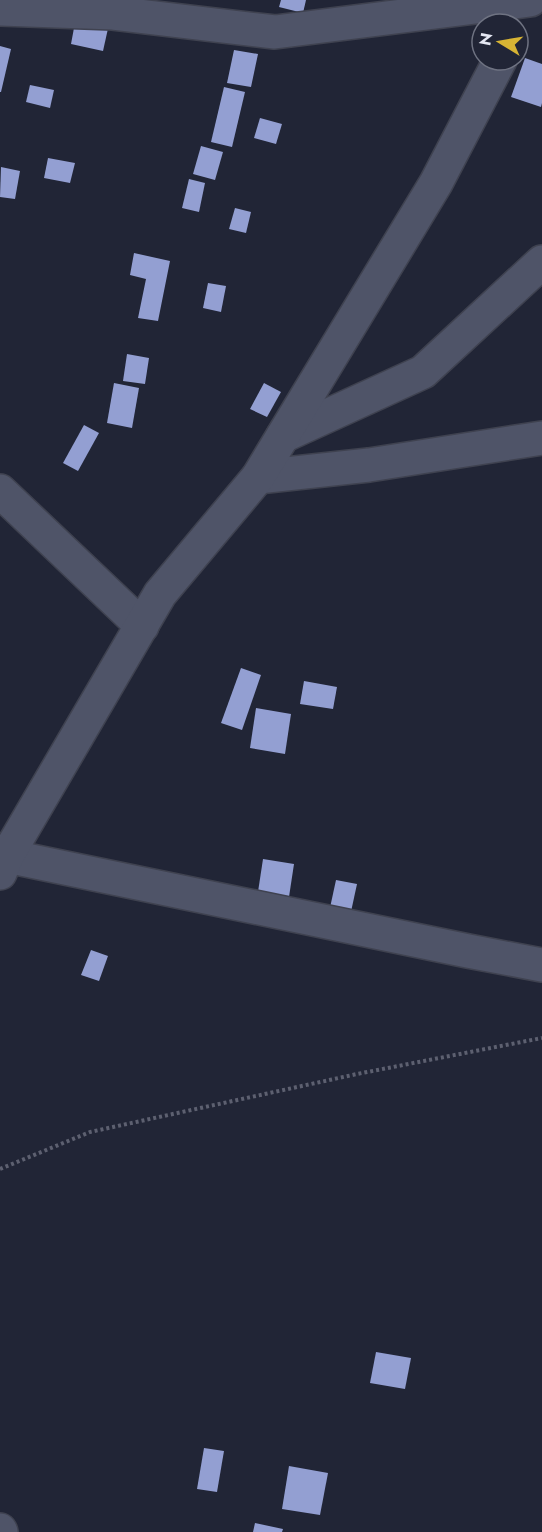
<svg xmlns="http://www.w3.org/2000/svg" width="542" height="1532" viewBox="0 0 542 1532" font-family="Jost,sans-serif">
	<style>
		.building { fill: #939fd2 }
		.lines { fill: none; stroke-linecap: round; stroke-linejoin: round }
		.minor-casing { stroke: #3f4250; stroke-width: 36 }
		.path { stroke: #5d6070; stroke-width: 4; stroke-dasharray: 3 3; stroke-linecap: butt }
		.minor { stroke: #4f5468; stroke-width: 33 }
	</style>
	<rect width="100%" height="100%" fill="#212536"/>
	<!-- building -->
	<g class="building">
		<path d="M 281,0 L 306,0 L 303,13 L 279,7 Z"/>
		<path d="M 76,17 L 109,24 L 103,51 L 71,44 Z"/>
		<path d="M 0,46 L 11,49 L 1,92 L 0,92 Z"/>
		<path d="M 234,50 L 258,54 L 251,87 L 227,83 Z"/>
		<path d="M 525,58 L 542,64 L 542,103 L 541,107 L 511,97 Z"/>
		<path d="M 30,85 L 54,90 L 50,108 L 26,102 Z"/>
		<path d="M 224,87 L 245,92 L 232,147 L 211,142 Z"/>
		<path d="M 260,118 L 282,124 L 276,144 L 254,138 Z"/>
		<path d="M 201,146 L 223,152 L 215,180 L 193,174 Z"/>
		<path d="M 48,158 L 75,163 L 70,183 L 44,178 Z"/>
		<path d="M 1,167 L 20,171 L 15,199 L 0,197 Z"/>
		<path d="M 189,179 L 205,183 L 199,212 L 182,208 Z"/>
		<path d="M 235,208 L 251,212 L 246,233 L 229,229 Z"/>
		<path d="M 134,253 L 170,261 L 158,321 L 138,318 L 146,279 L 130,275 Z"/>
		<path d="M 208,283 L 226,286 L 221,312 L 203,308 Z"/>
		<path d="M 127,354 L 149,358 L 145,384 L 123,381 Z"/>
		<path d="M 114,383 L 139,388 L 132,428 L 107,423 Z"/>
		<path d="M 264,383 L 281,392 L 267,417 L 250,409 Z"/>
		<path d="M 84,425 L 99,433 L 78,471 L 63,463 Z"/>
		<path d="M 241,668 L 261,675 L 242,730 L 221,723 Z"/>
		<path d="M 304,681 L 337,687 L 333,709 L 300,704 Z"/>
		<path d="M 256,708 L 291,714 L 285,754 L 250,748 Z"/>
		<path d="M 263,859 L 294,864 L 287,910 L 256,905 Z"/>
		<path d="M 336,880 L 357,884 L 349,921 L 328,917 Z"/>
		<path d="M 91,950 L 108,956 L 99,981 L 81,975 Z"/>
		<path d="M 376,1352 L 411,1358 L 405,1389 L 370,1383 Z"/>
		<path d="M 204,1448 L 224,1451 L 217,1492 L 197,1489 Z"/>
		<path d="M 289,1466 L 328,1473 L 320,1515 L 282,1509 Z"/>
		<path d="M 255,1523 L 283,1529 L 282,1532 L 253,1532 Z"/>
	</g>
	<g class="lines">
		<defs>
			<g id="minor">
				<path d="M 0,9 L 113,13 L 275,32 L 530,0"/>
				<path d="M 283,436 L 423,372 L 542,262"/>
				<path d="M 258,477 L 369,465 L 542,438"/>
				<path d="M 0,491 L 142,626"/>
				<path d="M 0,858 L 7,856 L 468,951 L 542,965"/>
				<path d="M 0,873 L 7,856 L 160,594 L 258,477 L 436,183 L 500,60"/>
				<path d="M 0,1530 L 1,1532"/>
			</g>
		</defs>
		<!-- minor casing -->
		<use href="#minor" class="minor-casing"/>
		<!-- path -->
		<path class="path" d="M 0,1169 L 90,1132 L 357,1074 L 542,1038"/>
		<!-- minor -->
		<use href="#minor" class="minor"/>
	</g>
	<!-- north arrow -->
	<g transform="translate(500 42) rotate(281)"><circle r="28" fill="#212536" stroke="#6f7382" stroke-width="1.5"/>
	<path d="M0-4.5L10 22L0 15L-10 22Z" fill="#d7b434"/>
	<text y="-9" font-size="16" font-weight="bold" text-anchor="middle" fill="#e5e8f3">N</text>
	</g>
</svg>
